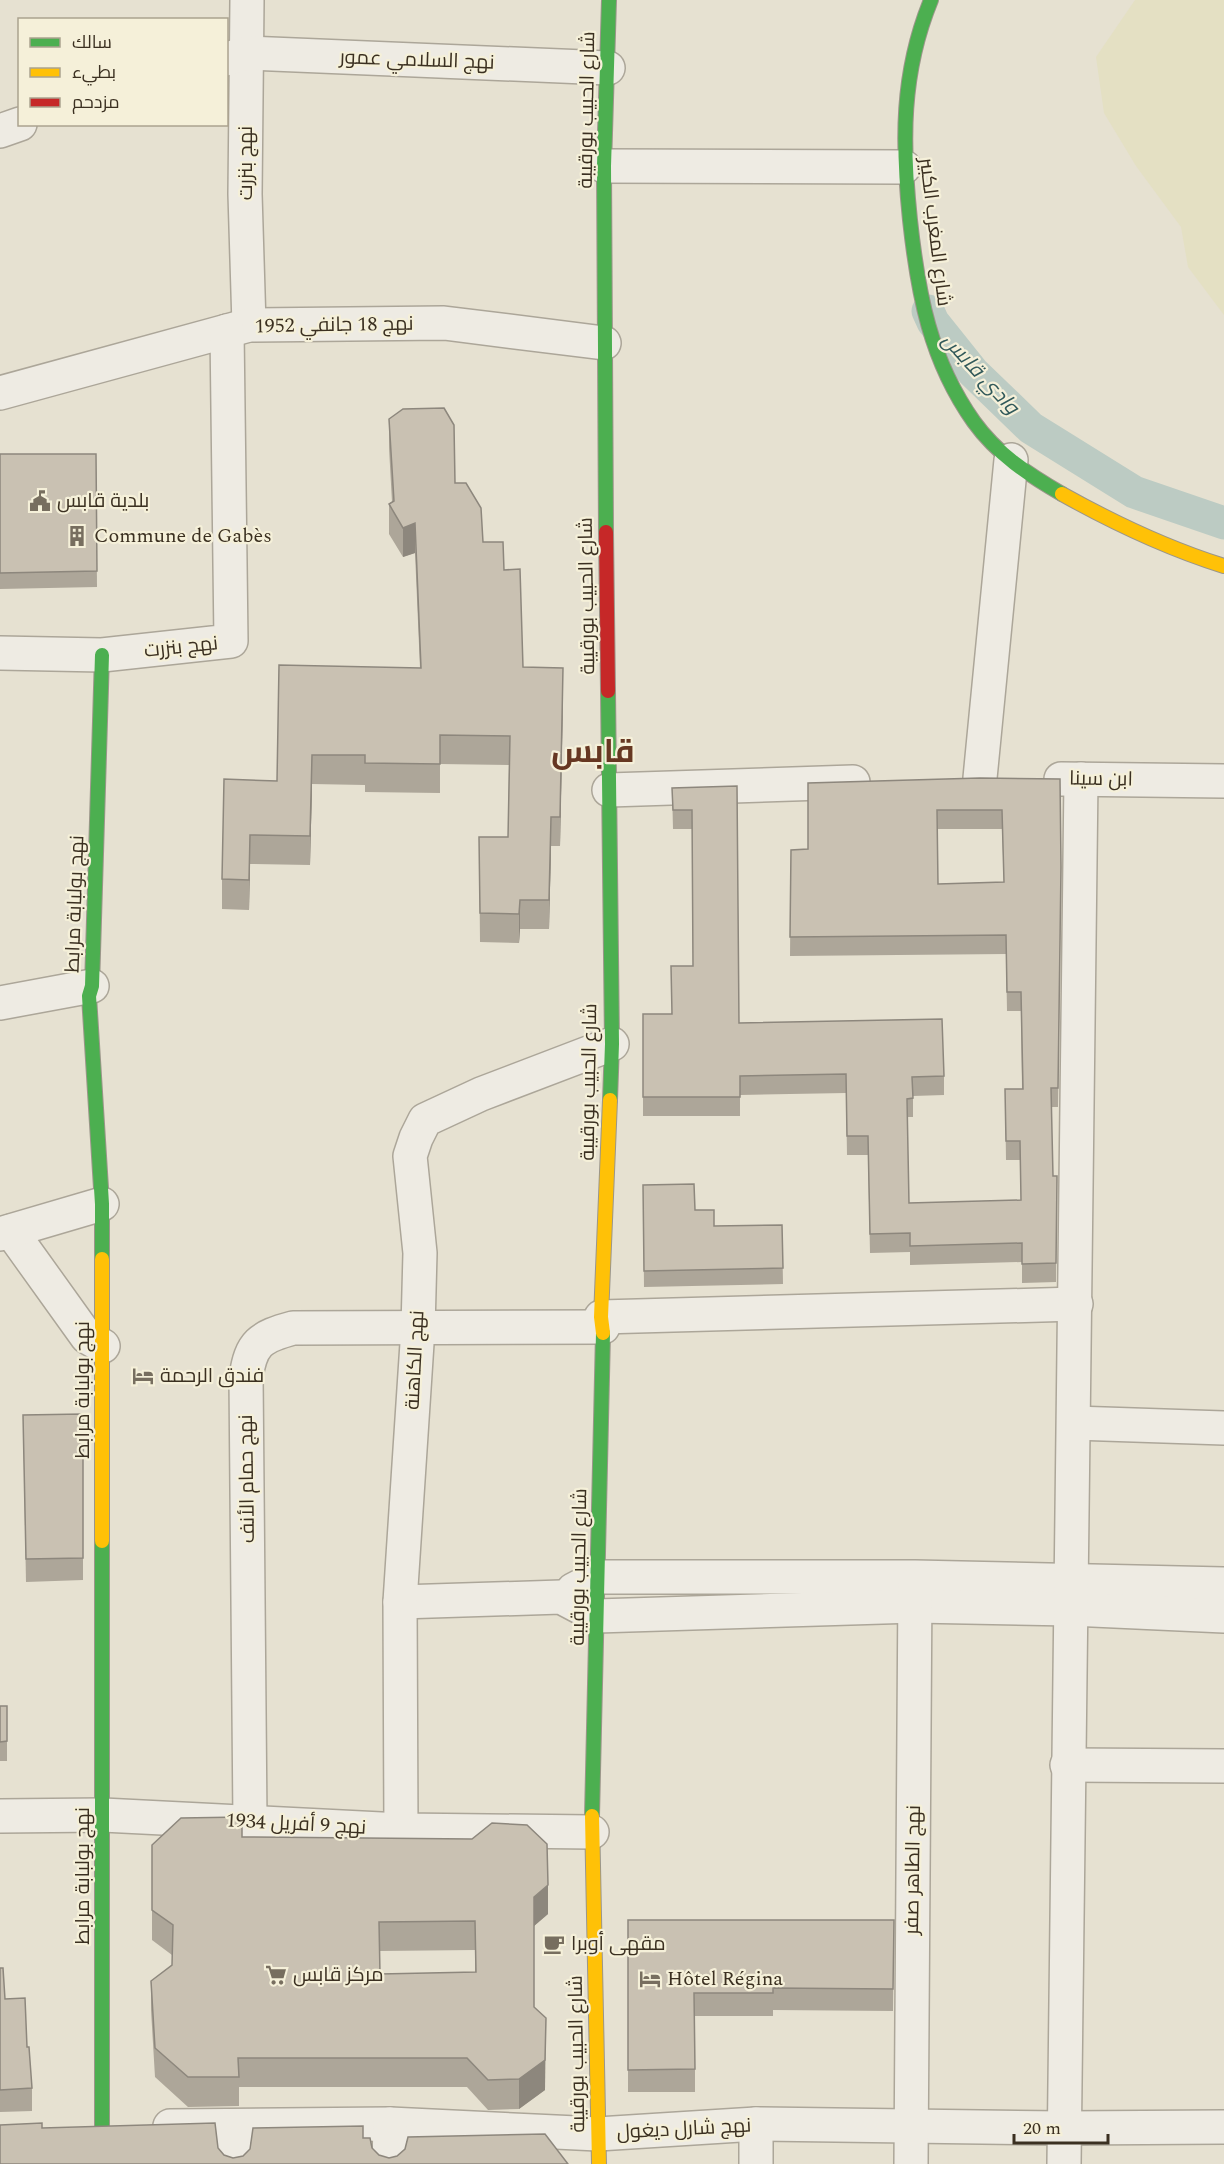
<svg xmlns="http://www.w3.org/2000/svg" width="1224" height="2164" viewBox="0 0 1224 2164" font-family="Spectral,Cairo,serif">
	<style>
		.farmland { fill: #e4e0c3 }
		.lines { fill: none; stroke-linecap: round; stroke-linejoin: round }
		.canal { stroke: #bccbc3; stroke-width: 33 }
		.street-casing { stroke: #aca699; stroke-width: 36 }
		.fast-casing { stroke: #9b968a; stroke-width: 16 }
		.slow-casing { stroke: #9b968a; stroke-width: 16 }
		.jam-casing { stroke: #9b968a; stroke-width: 16 }
		.street { stroke: #eeebe3; stroke-width: 33 }
		.fast { stroke: #4caf50; stroke-width: 14 }
		.slow { stroke: #ffc107; stroke-width: 14 }
		.jam { stroke: #c62828; stroke-width: 14 }
		.wall { fill: #ada699; fill-rule: evenodd }
		.shaded-wall { fill: #8d877d }
		.building { fill: #c9c1b2; stroke: #8d877d; stroke-width: 1.5; fill-rule: evenodd }
		.labels { text-anchor: middle; dominant-baseline: central; stroke-width: 4.5; stroke-linejoin: round; paint-order: stroke }
		.street-label { font-size: 20px; fill: #3b3021; stroke: #f5f0d9 }
		.poi-label { font-size: 20px; fill: #3b3021; stroke: #f5f0d9; text-anchor: start }
		.water-label { font-size: 21px; font-style: italic; fill: #31595a; stroke: #f5f0d9 }
		.town-label { font-size: 32px; font-weight: bold; fill: #663722; stroke: #f5f0d9 }
	</style>
	<rect width="100%" height="100%" fill="#e6e1d1"/>
	<!-- farmland -->
	<path class="farmland" d="M 1135,0 L 1224,0 L 1224,315 L 1188,267 L 1181,227 L 1136,166 L 1104,113 L 1096,57 Z"/>
	<g class="lines">
		<!-- canal -->
		<path class="canal" d="M 928,311 L 933,322 L 973,372 L 1031,428 L 1134,492 L 1224,523"/>
		<defs>
			<g id="street">
				<path d="M 247,0 L 245,194 L 249,325"/>
				<path d="M 226,59 L 247,53 L 608,68"/>
				<path d="M 0,131 L 20,124"/>
				<path d="M 604,166 L 904,167"/>
				<path d="M 0,393 L 249,325 L 444,323 L 604,343"/>
				<path d="M 0,653 L 102,655 L 231,641 L 227,331"/>
				<path d="M 980,778 L 1011,460"/>
				<path d="M 1061,779 L 1224,781"/>
				<path d="M 609,790 L 853,782"/>
				<path d="M 0,1003 L 92,986"/>
				<path d="M 11,1231 L 87,1337 L 103,1346"/>
				<path d="M 0,1234 L 102,1204"/>
				<path d="M 601,1317 L 1076,1304"/>
				<path d="M 1074,1423 L 1224,1428"/>
				<path d="M 573,1590 L 598,1577 L 915,1577 L 1224,1584"/>
				<path d="M 400,1602 L 561,1597 L 597,1616 L 915,1606 L 1071,1609 L 1224,1616"/>
				<path d="M 1067,1765 L 1224,1766"/>
				<path d="M 0,1816 L 103,1815 L 401,1830 L 592,1832"/>
				<path d="M 250,1822 L 246,1377 C 251,1343 260,1337 293,1328 L 603,1327"/>
				<path d="M 401,1830 L 400,1602 L 418,1328 L 420,1253 L 410,1156 L 416,1138 L 425,1120 L 481,1094 L 612,1044"/>
				<path d="M 170,2126 L 390,2124 L 598,2134 L 756,2124 L 1064,2128 L 1224,2127"/>
				<path d="M 234,2164 L 234,2126"/>
				<path d="M 389,2164 L 390,2124"/>
				<path d="M 756,2164 L 756,2124"/>
				<path d="M 911,2164 L 915,1584"/>
				<path d="M 1064,2164 C 1069,1702 1076,1241 1081,779"/>
			</g>
			<g id="fast">
				<path d="M 931,0 C 901,73 902,143 910,220 C 918,294 930,360 974,422 C 997,454 1029,475 1062,494"/>
				<path d="M 606,532 L 604,166 L 609,0"/>
				<path d="M 102,655 L 92,986 L 89,996 L 102,1204 L 102,1259"/>
				<path d="M 608,691 L 612,1044 L 610,1100"/>
				<path d="M 102,1541 L 102,2126"/>
				<path d="M 592,1816 L 603,1333"/>
			</g>
			<g id="slow">
				<path d="M 1062,494 C 1114,523 1166,548 1224,566"/>
				<path d="M 102,1259 L 102,1541"/>
				<path d="M 603,1333 L 601,1317 L 610,1100"/>
				<path d="M 592,1816 L 599,2164"/>
			</g>
			<path id="jam" d="M 606,532 L 608,691"/>
		</defs>
		<!-- street casing -->
		<use href="#street" class="street-casing"/>
		<!-- fast casing -->
		<use href="#fast" class="fast-casing"/>
		<!-- slow casing -->
		<use href="#slow" class="slow-casing"/>
		<!-- jam casing -->
		<use href="#jam" class="jam-casing"/>
		<!-- street -->
		<use href="#street" class="street"/>
		<!-- fast -->
		<use href="#fast" class="fast"/>
		<!-- slow -->
		<use href="#slow" class="slow"/>
		<!-- jam -->
		<use href="#jam" class="jam"/>
	</g>
	<!-- wall -->
	<g class="wall">
		<path d="M 389,419 L 455,483 L 483,542 L 504,570 L 523,667 L 563,697 L 560,846 L 551,846 L 549,929 L 520,929 L 519,943 L 480,942 L 479,837 L 508,837 L 509,765 L 440,764 L 440,793 L 365,792 L 365,785 L 312,784 L 310,865 L 250,864 L 249,910 L 222,909 L 222,879 L 277,781 L 420,668 L 415,553 L 403,557 L 389,534 L 389,504 L 392,502 L 389,448 Z"/>
		<path d="M 0,454 L 96,454 L 97,587 L 0,589 Z"/>
		<path d="M 980,778 L 1061,886 L 1058,1107 L 1051,1107 L 1053,1176 L 1057,1176 L 1056,1282 L 1022,1283 L 1022,1262 L 910,1265 L 910,1252 L 870,1253 L 868,1155 L 847,1155 L 846,1093 L 740,1095 L 740,1116 L 643,1116 L 643,1014 L 671,1014 L 693,966 L 692,829 L 673,829 L 672,788 L 737,786 L 739,1023 L 944,1076 L 944,1095 L 913,1096 L 913,1117 L 907,1117 L 909,1203 L 1021,1200 L 1020,1160 L 1006,1160 L 1005,1089 L 1022,1089 L 1021,1011 L 1007,1011 L 1006,954 L 790,956 L 791,850 L 808,849 ZM 937,829 L 1002,829 L 1004,882 L 938,884 Z"/>
		<path d="M 643,1185 L 695,1210 L 714,1226 L 782,1225 L 783,1284 L 644,1287 Z"/>
		<path d="M 83,1414 L 83,1580 L 26,1582 L 23,1415 Z"/>
		<rect x="0" y="1706" width="7" height="55"/>
		<path d="M 242,1837 L 548,1914 L 534,1926 L 534,2007 L 545,2090 L 519,2109 L 488,2110 L 467,2087 L 239,2087 L 239,2106 L 188,2107 L 155,2077 L 151,2010 L 151,1981 L 172,1965 L 172,1955 L 152,1940 L 152,1845 ZM 475,1950 L 475,1972 L 380,1974 L 379,1951 Z"/>
		<path d="M 628,1920 L 894,1920 L 893,2011 L 773,2010 L 773,2016 L 695,2016 L 695,2092 L 628,2092 Z"/>
		<path d="M 0,1968 L 5,1999 L 27,2047 L 32,2088 L 32,2111 L 0,2112 Z"/>
	</g>
	<!-- shaded-wall -->
	<g class="shaded-wall">
		<path d="M 415,523 L 415,553 L 403,557 L 403,528 Z"/>
		<path d="M 563,668 L 563,697 L 560,846 L 560,817 Z"/>
		<path d="M 312,755 L 312,784 L 310,865 L 310,836 Z"/>
		<path d="M 551,817 L 551,846 L 549,929 L 549,900 Z"/>
		<path d="M 250,835 L 250,864 L 249,910 L 249,880 Z"/>
		<path d="M 520,900 L 520,929 L 519,943 L 519,914 Z"/>
		<path d="M 548,1885 L 548,1914 L 534,1926 L 534,1897 Z"/>
		<path d="M 546,2018 L 545,2090 L 519,2109 L 519,2079 Z"/>
	</g>
	<!-- building -->
	<g class="building">
		<path d="M 444,408 L 454,425 L 455,483 L 466,483 L 481,508 L 483,542 L 503,542 L 504,570 L 520,569 L 523,667 L 563,668 L 560,817 L 551,817 L 549,900 L 520,900 L 519,914 L 480,913 L 479,837 L 508,837 L 510,736 L 440,735 L 440,764 L 365,763 L 365,755 L 312,755 L 310,836 L 250,835 L 249,880 L 222,879 L 224,779 L 277,781 L 279,665 L 421,668 L 415,523 L 403,528 L 389,504 L 394,501 L 389,419 L 403,409 Z"/>
		<path d="M 0,454 L 96,454 L 97,571 L 0,573 Z"/>
		<path d="M 980,778 L 1060,779 L 1061,867 L 1058,1088 L 1051,1088 L 1053,1176 L 1057,1176 L 1056,1263 L 1022,1264 L 1022,1243 L 910,1246 L 910,1233 L 870,1234 L 868,1136 L 847,1136 L 846,1074 L 740,1076 L 740,1097 L 643,1097 L 643,1014 L 672,1014 L 671,966 L 693,966 L 692,810 L 673,810 L 672,788 L 737,786 L 739,1023 L 942,1019 L 944,1076 L 912,1077 L 913,1098 L 907,1099 L 909,1203 L 1021,1200 L 1020,1141 L 1006,1141 L 1005,1089 L 1023,1089 L 1021,992 L 1007,992 L 1006,935 L 790,937 L 791,850 L 808,849 L 808,783 ZM 937,810 L 1002,810 L 1004,882 L 938,884 Z"/>
		<path d="M 694,1184 L 695,1210 L 714,1210 L 714,1226 L 782,1225 L 783,1268 L 644,1271 L 643,1185 Z"/>
		<path d="M 83,1414 L 83,1558 L 26,1559 L 23,1415 Z"/>
		<path d="M 0,1706 L 7,1706 L 7,1741 L 0,1742 Z"/>
		<path d="M 242,1817 L 242,1837 L 472,1839 L 492,1823 L 527,1825 L 547,1844 L 548,1885 L 534,1897 L 534,2007 L 546,2018 L 545,2060 L 519,2079 L 488,2080 L 467,2058 L 238,2058 L 239,2077 L 188,2077 L 155,2048 L 151,1981 L 172,1965 L 173,1925 L 152,1910 L 152,1845 L 181,1818 ZM 475,1921 L 476,1972 L 380,1974 L 379,1922 Z"/>
		<path d="M 628,1920 L 894,1920 L 893,1989 L 773,1988 L 773,1993 L 694,1993 L 695,2069 L 628,2070 Z"/>
		<path d="M 0,1968 L 3,1968 L 5,1999 L 25,1998 L 27,2047 L 29,2047 L 32,2088 L 0,2090 Z"/>
		<path d="M 42,2123 L 42,2128 L 215,2123 L 218,2148 L 224,2155 L 233,2158 L 243,2156 L 250,2149 L 253,2128 L 363,2126 L 363,2138 L 370,2138 L 372,2148 L 379,2155 L 389,2158 L 397,2156 L 405,2149 L 408,2137 L 545,2134 L 568,2164 L 0,2164 L 0,2125 Z"/>
	</g>
	<!-- icons -->
	<defs>
		<symbol id="civic-bare" viewBox="-9 -9 18 18"><path d="M-.6-6.5H3V-4.5H.6V-3L4-1V1h2V6H-6V1h2V-1L-.6-3ZM-1.2 2.5V6h2.4V2.5Z" fill="#776e5f" stroke="#f5f0d9" stroke-width="2.5" paint-order="stroke"/></symbol>
		<symbol id="building-bare" viewBox="-9 -9 18 18"><path d="M-4-6H4V6H1V3H-1V6H-4ZM-2.5-4.3h1.7v1.8h-1.7ZM.8-4.3h1.7v1.8H.8ZM-2.5-1h1.7V.8h-1.7ZM.8-1h1.7V.8H.8Z" fill="#776e5f" stroke="#f5f0d9" stroke-width="2.5" paint-order="stroke"/></symbol>
		<symbol id="hotel-bare" viewBox="-9 -9 18 18"><path d="M-6-4.5h1.5V1H6V5H4.5V3h-9V5H-6ZM-4 0a1.8 1.8 0 1 1 3.6 0ZM.5 0V-2.5h3Q6-2.5 6 0Z" fill="#776e5f" stroke="#f5f0d9" stroke-width="2.5" paint-order="stroke"/></symbol>
		<symbol id="cafe-bare" viewBox="-9 -9 18 18"><path d="M-5.5-4.5H6V0H3Q3 3.5 0 3.5H-2.5Q-5.5 3.5-5.5 0ZM3-3.2v2h1.7v-2ZM-6 4.5H4V6H-6Z" fill="#776e5f" stroke="#f5f0d9" stroke-width="2.5" paint-order="stroke"/></symbol>
		<symbol id="supermarket-bare" viewBox="-9 -9 18 18"><path d="M-6-5.5h2.5l.6 2H6L4.5 2H-2.5L-4.4-4H-6ZM-1.5 3.2a1.3 1.3 0 1 0 .1 0ZM3 3.2a1.3 1.3 0 1 0 .1 0Z" fill="#776e5f" stroke="#f5f0d9" stroke-width="2.5" paint-order="stroke"/></symbol>
	</defs>
	<g fill-rule="evenodd">
		<use href="#civic-bare" x="25" y="486" width="30" height="30"/>
		<use href="#building-bare" x="62" y="521" width="30" height="30"/>
		<use href="#hotel-bare" x="128" y="1361" width="30" height="30"/>
		<use href="#cafe-bare" x="539" y="1929" width="30" height="30"/>
		<use href="#supermarket-bare" x="261" y="1960" width="30" height="30"/>
		<use href="#hotel-bare" x="635" y="1964" width="30" height="30"/>
	</g>
	<g class="labels">
		<!-- street labels -->
		<g class="street-label">
			<text transform="translate(417 60) rotate(2)">نهج السلامي عمور</text>
			<text transform="translate(587 110) rotate(-89)">شارع الحبيب بورقيبة</text>
			<text transform="translate(246 163) rotate(-90)">نهج بنزرت</text>
			<text transform="translate(935 232) rotate(83)">شارع المغرب الكبير</text>
			<text transform="translate(334 325) rotate(-1)">نهج 18 جانفي 1952</text>
			<text transform="translate(587 596) rotate(-91)">شارع الحبيب بورقيبة</text>
			<text transform="translate(181 647) rotate(-6)">نهج بنزرت</text>
			<text transform="translate(1101 779) rotate(1)">ابن سينا</text>
			<text transform="translate(75 904) rotate(-88)">نهج بولبابة مرابط</text>
			<text transform="translate(589 1082) rotate(-89)">شارع الحبيب بورقيبة</text>
			<text transform="translate(415 1360) rotate(-87)">نهج الكاهنة</text>
			<text transform="translate(83 1390) rotate(-90)">نهج بولبابة مرابط</text>
			<text transform="translate(247 1479) rotate(-91)">نهج حمام الأنف</text>
			<text transform="translate(579 1567) rotate(-89)">شارع الحبيب بورقيبة</text>
			<text transform="translate(296 1824) rotate(3)">نهج 9 أفريل 1934</text>
			<text transform="translate(913 1870) rotate(-89)">نهج الطاهر صفر</text>
			<text transform="translate(83 1876) rotate(-90)">نهج بولبابة مرابط</text>
			<text transform="translate(577 2054) rotate(-91)">شارع الحبيب بورقيبة</text>
			<text transform="translate(684 2129) rotate(-3)">نهج شارل ديغول</text>
		</g>
		<!-- poi labels -->
		<g class="poi-label">
			<text x="57" y="501">بلدية قابس</text>
			<text x="94" y="536">Commune de Gabès</text>
			<text x="160" y="1376">فندق الرحمة</text>
			<text x="571" y="1944">مقهى أوبرا</text>
			<text x="293" y="1975">مركز قابس</text>
			<text x="667" y="1979">Hôtel Régina</text>
		</g>
		<!-- water labels -->
		<g class="water-label">
			<text transform="translate(980 374) rotate(47)">وادي قابس</text>
		</g>
		<!-- town labels -->
		<g class="town-label">
			<text x="593" y="752">قابس</text>
		</g>
	</g>
	<!-- legend -->
	<rect x="18" y="18" width="210" height="108" fill="#f5f0d9" stroke="#aba38f" stroke-width="1.5"/>
	<rect x="30" y="38" width="30" height="9" fill="#4caf50" stroke="#aba38f" stroke-width="1.5"/>
	<text x="72" y="48" font-size="18" fill="#3b3021">سالك</text>
	<rect x="30" y="68" width="30" height="9" fill="#ffc107" stroke="#aba38f" stroke-width="1.5"/>
	<text x="72" y="78" font-size="18" fill="#3b3021">بطيء</text>
	<rect x="30" y="98" width="30" height="9" fill="#c62828" stroke="#aba38f" stroke-width="1.5"/>
	<text x="72" y="108" font-size="18" fill="#3b3021">مزدحم</text>
	<!-- scale -->
	<path d="M1014 2134v9h94v-9" fill="none" stroke="#3b3021" stroke-width="3"/>
	<text x="1023" y="2134" font-size="18" fill="#3b3021" stroke="#f5f0d9" stroke-width="4.5" paint-order="stroke">20 m</text>
</svg>
